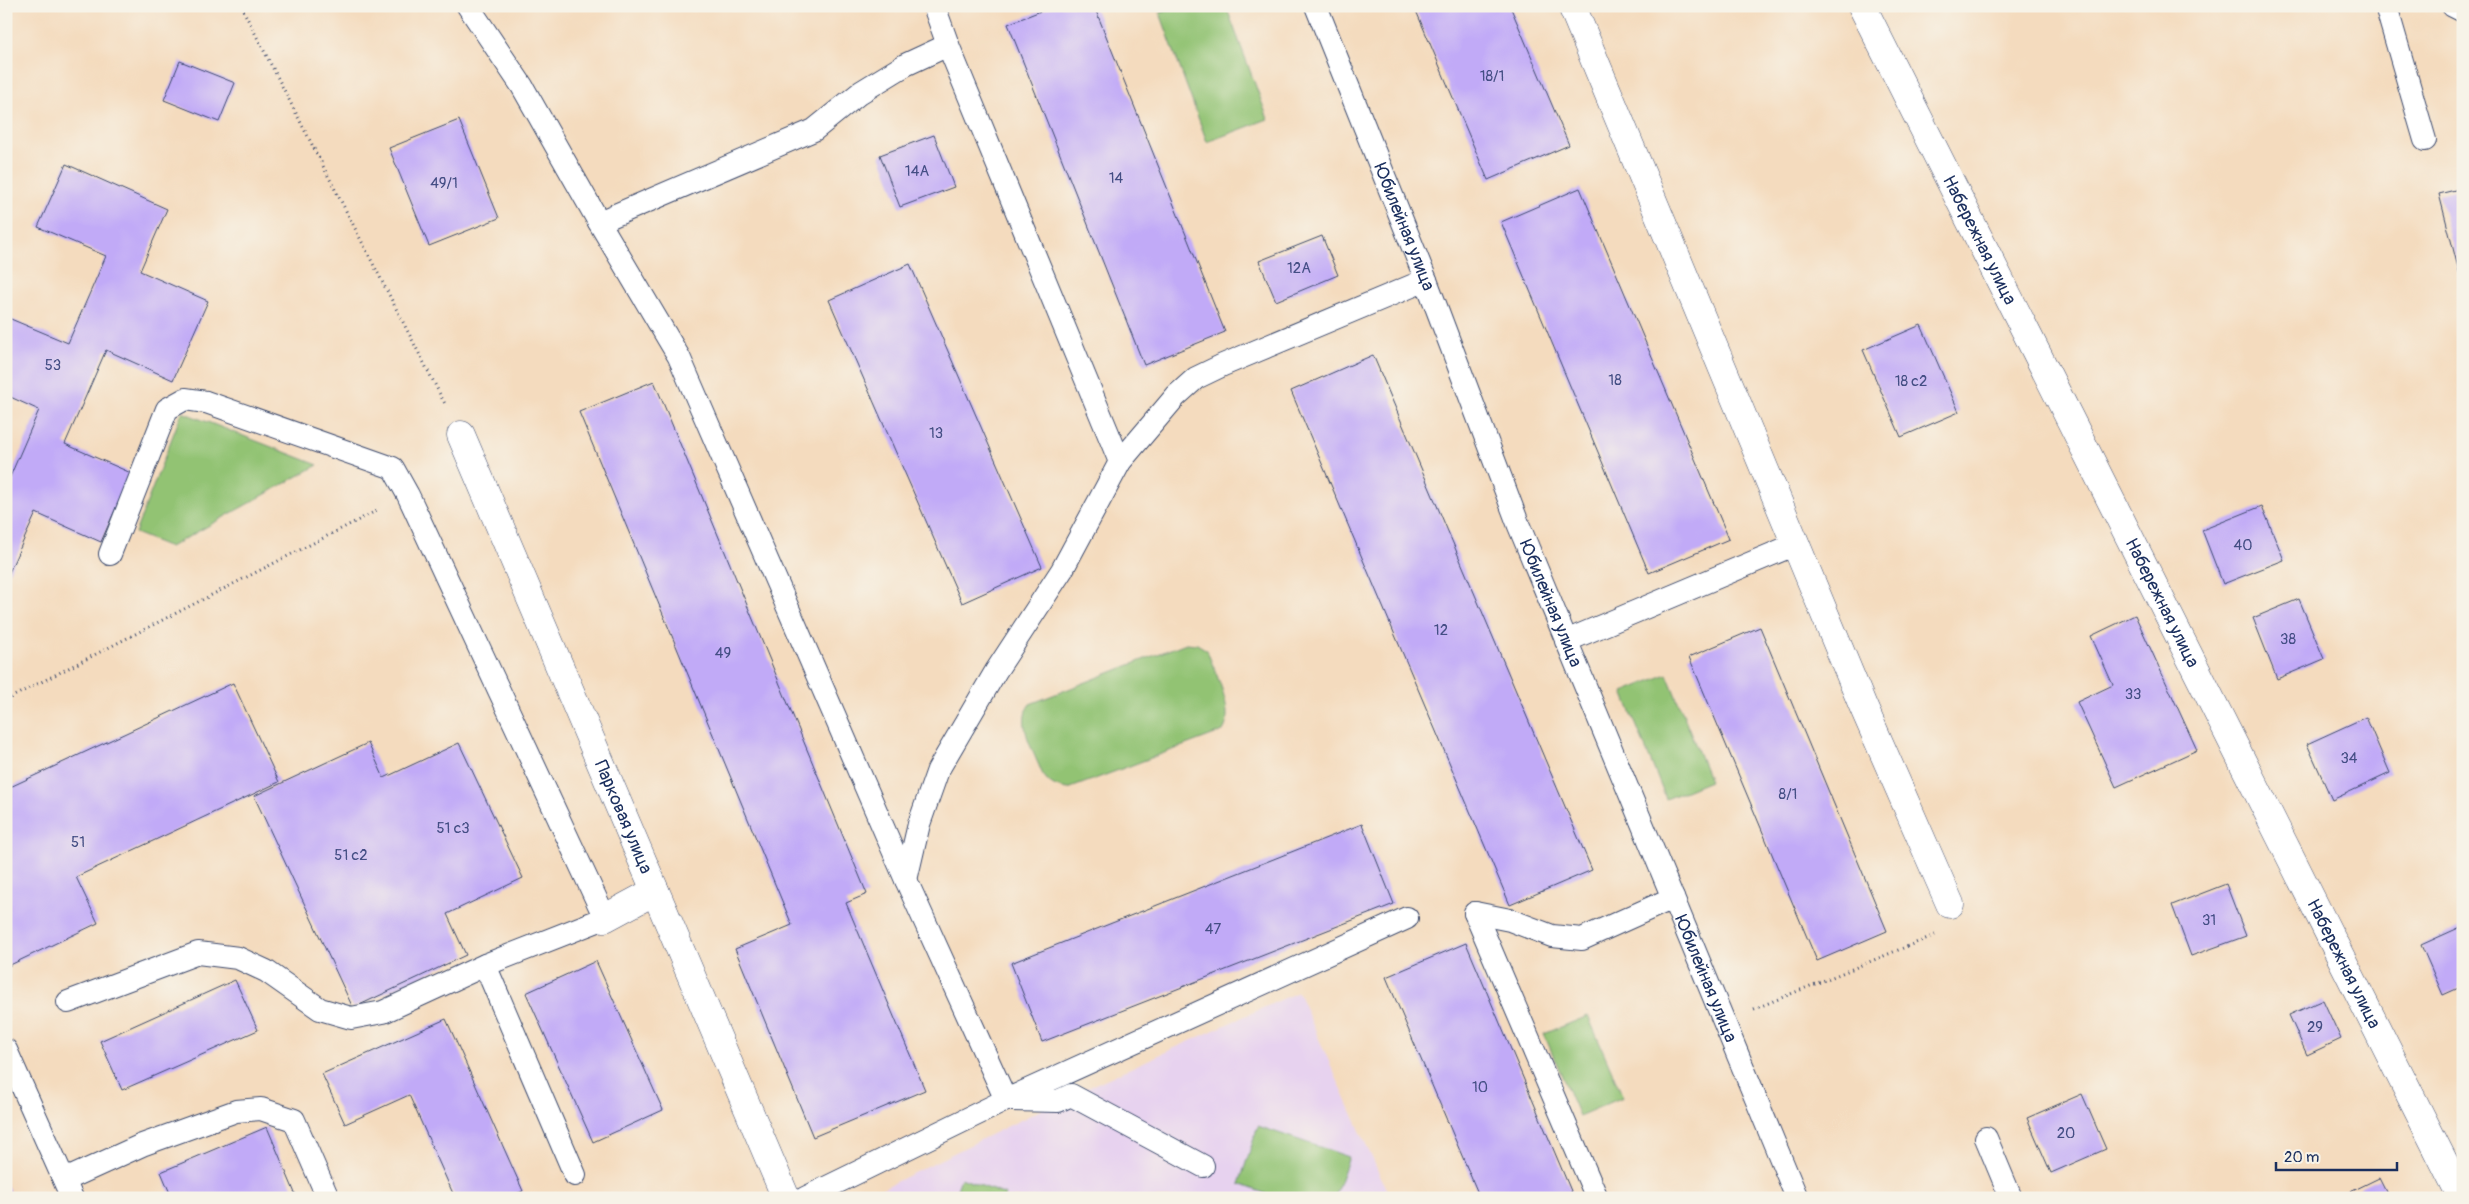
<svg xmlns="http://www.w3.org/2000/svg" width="2469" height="1204" viewBox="0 0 2469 1204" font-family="Pangolin,sans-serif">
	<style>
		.built { fill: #e7d2ef }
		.green { fill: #92c373; stroke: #567968 }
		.building { fill: #c1aaf7 }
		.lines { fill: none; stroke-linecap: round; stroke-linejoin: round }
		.lane-casing { stroke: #3c496c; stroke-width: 24 }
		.street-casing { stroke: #3c496c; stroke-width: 29 }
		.path { stroke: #3c496c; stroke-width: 3; stroke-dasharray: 1 4; stroke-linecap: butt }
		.lane { stroke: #fff; stroke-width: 22 }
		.street { stroke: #fff; stroke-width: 28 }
		.labels { text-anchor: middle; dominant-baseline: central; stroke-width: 4; stroke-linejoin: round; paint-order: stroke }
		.number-label { font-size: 15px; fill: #444e84 }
		.street-label { font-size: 18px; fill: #1b2f5e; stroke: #f7f3e8 }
	</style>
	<rect width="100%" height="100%" fill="#f7f3e8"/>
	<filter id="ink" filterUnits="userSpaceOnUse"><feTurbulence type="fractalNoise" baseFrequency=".02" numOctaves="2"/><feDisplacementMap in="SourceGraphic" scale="10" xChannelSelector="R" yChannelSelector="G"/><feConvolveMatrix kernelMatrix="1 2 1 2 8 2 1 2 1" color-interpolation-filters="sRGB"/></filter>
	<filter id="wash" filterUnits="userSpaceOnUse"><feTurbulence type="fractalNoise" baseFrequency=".0096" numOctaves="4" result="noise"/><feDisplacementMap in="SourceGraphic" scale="20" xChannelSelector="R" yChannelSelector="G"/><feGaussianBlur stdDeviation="1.12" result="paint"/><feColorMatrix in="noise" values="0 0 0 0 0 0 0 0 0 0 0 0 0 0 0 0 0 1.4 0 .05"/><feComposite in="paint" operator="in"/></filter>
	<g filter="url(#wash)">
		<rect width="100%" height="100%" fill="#f4dbbe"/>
		<!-- built -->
		<path class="built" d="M 1298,992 L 1390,1198 L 863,1198 L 1071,1095 Z"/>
		<!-- green -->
		<g class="green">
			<path d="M 1179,6 L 1226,6 L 1268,119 L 1207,142 L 1160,13 Z"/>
			<path d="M 182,412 L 318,465 L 170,547 L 135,533 Z"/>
			<path d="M 1186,643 L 1197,644 L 1207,650 C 1214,671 1236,711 1223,731 L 1068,789 C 1055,787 1049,784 1042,773 C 1035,754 1015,722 1030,704 Z"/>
			<path d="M 1667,674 L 1710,781 L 1666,799 L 1623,692 Z"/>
			<path d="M 1588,1016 L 1623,1097 L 1579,1116 L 1544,1034 Z"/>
			<path d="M 1258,1126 L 1349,1157 L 1334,1198 L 1278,1198 L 1239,1184 Z"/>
			<path d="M 961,1178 L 1006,1195 L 1005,1198 L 954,1198 Z"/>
		</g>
		<g id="blocks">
			<!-- building -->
			<g class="building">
				<path d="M 1053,6 L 1094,6 L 1225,332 L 1144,365 L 1008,24 Z"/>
				<path d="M 1414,6 L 1510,6 L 1569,145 L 1488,180 Z"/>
				<path d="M 180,61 L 235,83 L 219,122 L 164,100 Z"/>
				<path d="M 459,120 L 499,218 L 429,246 L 389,148 Z"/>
				<path d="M 934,135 L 954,187 L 900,207 L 880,155 Z"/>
				<path d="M 66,164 L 167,209 L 140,271 L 208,301 L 173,380 L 106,350 L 65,444 L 131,473 L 101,542 L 36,513 L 6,579 L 6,486 L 39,410 L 6,395 L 6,317 L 68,343 L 106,256 L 38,227 Z"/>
				<path d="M 1580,188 L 1729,539 L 1649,573 L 1501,222 Z"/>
				<path d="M 2463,188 L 2463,283 L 2462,283 L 2439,194 Z"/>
				<path d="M 1322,236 L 1338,275 L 1276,301 L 1259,261 Z"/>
				<path d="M 910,264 L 1042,567 L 962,603 L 829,300 Z"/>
				<path d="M 1921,325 L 1959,412 L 1901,437 L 1863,350 Z"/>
				<path d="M 1373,355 L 1592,870 L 1510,905 L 1291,391 Z"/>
				<path d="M 654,381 L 867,894 L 846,903 L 925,1090 L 813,1137 L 735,949 L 792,925 L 579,412 Z"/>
				<path d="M 2262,506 L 2284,560 L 2223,584 L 2202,530 Z"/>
				<path d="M 2299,599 L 2324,659 L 2277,679 L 2253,618 Z"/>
				<path d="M 2135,615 L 2197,750 L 2116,787 L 2077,702 L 2113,685 L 2091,636 Z"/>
				<path d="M 1760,627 L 1887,931 L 1817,961 L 1689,657 Z"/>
				<path d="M 233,683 L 279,782 L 76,877 L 98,923 L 6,967 L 6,789 Z"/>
				<path d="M 2366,717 L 2390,773 L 2332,800 L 2307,744 Z"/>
				<path d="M 368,743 L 384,778 L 459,743 L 523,878 L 447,914 L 466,955 L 353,1008 L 254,796 Z"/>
				<path d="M 1362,824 L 1394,904 L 1042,1042 L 1011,963 Z"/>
				<path d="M 2226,884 L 2246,936 L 2191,956 L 2172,905 Z"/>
				<path d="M 2463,926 L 2463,986 L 2443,995 L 2421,945 Z"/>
				<path d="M 1466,943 L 1574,1198 L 1480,1198 L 1386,977 Z"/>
				<path d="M 596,961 L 663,1110 L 593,1142 L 526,993 Z"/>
				<path d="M 235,980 L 258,1030 L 122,1090 L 100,1041 Z"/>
				<path d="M 2323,1000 L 2341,1039 L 2307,1055 L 2289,1015 Z"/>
				<path d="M 446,1019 L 523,1191 L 507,1198 L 455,1198 L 409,1095 L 345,1124 L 322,1074 Z"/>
				<path d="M 2082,1094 L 2106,1149 L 2051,1173 L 2027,1118 Z"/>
				<path d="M 267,1127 L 297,1198 L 172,1198 L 161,1172 Z"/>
				<path d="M 2379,1178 L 2389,1198 L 2338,1198 Z"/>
				<path d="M 6,1184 L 13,1198 L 6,1198 Z"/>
			</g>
		</g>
	</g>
	<g filter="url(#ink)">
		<use href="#blocks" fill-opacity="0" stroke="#3c496c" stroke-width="1"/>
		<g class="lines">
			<defs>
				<g id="lane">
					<path d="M 468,6 L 522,86 L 599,222 L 679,357 L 906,880 L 1006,1100 L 805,1198"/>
					<path d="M 934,6 L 948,45"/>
					<path id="s1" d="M 1316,6 L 1426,280 L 1519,526 L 1797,1198"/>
					<path d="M 2386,6 L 2425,140"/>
					<path d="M 2453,6 L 2463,11"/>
					<path d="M 599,222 L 814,130 L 861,92 L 905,65 L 948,45 L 1120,462"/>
					<path d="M 1566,641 L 1796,544"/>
					<path d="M 906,880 L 919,824 L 938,770 L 996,671 L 1062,570 L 1120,462 L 1176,396 L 1196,378 L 1223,365 L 1426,280"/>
					<path d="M 1475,913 L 1597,1198"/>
					<path d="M 1475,913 L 1510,920 L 1552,936 L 1582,939 L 1673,898"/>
					<path d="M 485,965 L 575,1175"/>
					<path d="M 68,1002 L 198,953 L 238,958 L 266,971 L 320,1009 L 351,1018 L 383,1012 L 485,965 L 605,918 L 408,495 L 393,468 L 206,402 L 185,399 L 167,409 L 110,554"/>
					<path d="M 6,1050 L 72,1198"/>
					<path d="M 1006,1100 L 1407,918"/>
					<path d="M 1012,1100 L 1058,1101 L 1071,1095 L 1203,1166"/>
					<path d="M 1986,1138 L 2011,1198"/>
					<path d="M 65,1180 L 142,1145 L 236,1111 L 261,1109 L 294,1120 L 328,1198"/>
				</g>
				<g id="street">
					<path d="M 1572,6 L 1863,706 L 1950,904"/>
					<path id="s2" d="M 1862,6 L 2462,1198"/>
					<path id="s3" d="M 461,435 L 786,1198"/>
					<path d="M 605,918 L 655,891"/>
				</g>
			</defs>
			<!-- lane casing -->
			<use href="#lane" class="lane-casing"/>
			<!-- street casing -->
			<use href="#street" class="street-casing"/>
			<!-- path -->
			<g class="path">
				<path d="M 241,6 L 445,404"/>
				<path d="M 6,700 L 380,509"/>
				<path d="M 1754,1009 L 1935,935"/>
			</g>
			<!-- lane -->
			<use href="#lane" class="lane"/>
			<!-- street -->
			<use href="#street" class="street"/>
		</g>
	</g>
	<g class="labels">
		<!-- number labels -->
		<g class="number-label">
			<text x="1492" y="76">18/1</text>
			<text x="917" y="171">14А</text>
			<text x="1116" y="178">14</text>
			<text x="444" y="183">49/1</text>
			<text x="1299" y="268">12А</text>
			<text x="53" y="365">53</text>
			<text x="1615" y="380">18</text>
			<text x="1911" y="381">18 с2</text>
			<text x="936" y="433">13</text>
			<text x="2243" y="545">40</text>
			<text x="1441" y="630">12</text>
			<text x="2288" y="639">38</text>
			<text x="723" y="653">49</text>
			<text x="2133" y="694">33</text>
			<text x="2349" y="758">34</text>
			<text x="1788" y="794">8/1</text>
			<text x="453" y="828">51 с3</text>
			<text x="78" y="842">51</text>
			<text x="351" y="855">51 с2</text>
			<text x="2209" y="920">31</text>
			<text x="1213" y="929">47</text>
			<text x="2315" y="1027">29</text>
			<text x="1480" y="1087">10</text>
			<text x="2066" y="1133">20</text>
		</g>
		<!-- street labels -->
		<g class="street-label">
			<text stroke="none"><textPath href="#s1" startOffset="238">Юбилейная улица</textPath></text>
			<text stroke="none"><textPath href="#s2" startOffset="262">Набережная улица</textPath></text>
			<text stroke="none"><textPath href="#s2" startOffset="668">Набережная улица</textPath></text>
			<text stroke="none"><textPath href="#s1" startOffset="642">Юбилейная улица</textPath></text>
			<text stroke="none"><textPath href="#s3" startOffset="415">Парковая улица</textPath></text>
			<text stroke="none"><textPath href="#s2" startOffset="1072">Набережная улица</textPath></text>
			<text stroke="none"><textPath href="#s1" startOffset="1048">Юбилейная улица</textPath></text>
		</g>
	</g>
	<!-- margin -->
	<rect width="2469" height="1204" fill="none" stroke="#f7f3e8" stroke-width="25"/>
	<!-- scale -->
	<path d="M2276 1162v8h121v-8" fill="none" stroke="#1b2f5e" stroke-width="2.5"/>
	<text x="2284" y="1162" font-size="15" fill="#1b2f5e" stroke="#f7f3e8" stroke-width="4" paint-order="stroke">20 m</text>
</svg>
